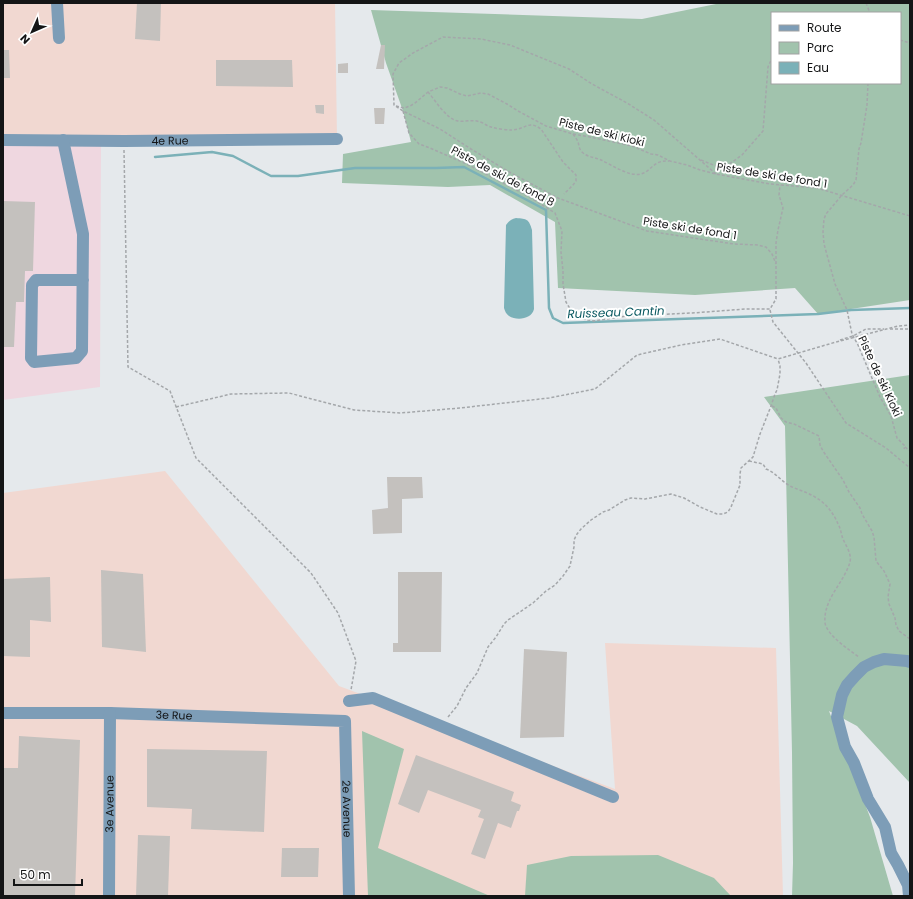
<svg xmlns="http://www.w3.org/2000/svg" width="913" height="899" viewBox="0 0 913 899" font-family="Poppins,sans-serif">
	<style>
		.commercial { fill: #efd7e0 }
		.industrial { fill: #f1d8d1 }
		.green { fill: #a1c3ad; fill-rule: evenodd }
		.water { fill: #7bb1b8 }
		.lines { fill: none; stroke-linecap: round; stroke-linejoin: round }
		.stream { stroke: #7bb1b8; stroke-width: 2.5 }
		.building { fill: #c4c1be }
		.path { stroke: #a4a7aa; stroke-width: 1.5; stroke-dasharray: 3 2; stroke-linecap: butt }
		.minor { stroke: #7d9db7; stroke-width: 12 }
		.labels { text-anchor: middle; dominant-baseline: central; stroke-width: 4; stroke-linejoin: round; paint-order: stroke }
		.street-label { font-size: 11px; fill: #141516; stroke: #fff }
		.water-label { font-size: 12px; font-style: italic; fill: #0a5961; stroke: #fff }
	</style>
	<rect width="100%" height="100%" fill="#e5e9ec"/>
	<!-- commercial -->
	<path class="commercial" d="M 3,140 L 101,140 L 100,387 L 3,400 Z"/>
	<!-- industrial -->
	<g class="industrial">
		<path d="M 3,3 L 335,3 L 337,139 L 3,139 Z"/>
		<path d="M 165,471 L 339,686 L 615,789 L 605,643 L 776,648 L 783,896 L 3,896 L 3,493 Z"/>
	</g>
	<!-- green -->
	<g class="green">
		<path d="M 721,3 L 910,3 L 910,300 L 818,314 L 795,288 L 695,295 L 558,288 L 555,222 L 490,185 L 448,187 L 342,183 L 343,154 L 411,142 L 403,111 L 386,63 L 371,10 L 642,19 ZM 772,13 L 900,13 L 900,83 L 772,83 Z"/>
		<path d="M 910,375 L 910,783 L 857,726 L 829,711 L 870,817 L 893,896 L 792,896 L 793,863 L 792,752 L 785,426 L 764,397 Z"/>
		<path d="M 362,731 L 404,749 L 378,848 L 490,896 L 368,896 Z"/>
		<path d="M 658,855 L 714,878 L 731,896 L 525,896 L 527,865 L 571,856 Z"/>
	</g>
	<!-- water -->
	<path class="water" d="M 516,218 C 527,219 529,219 532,230 L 534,309 C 532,319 517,321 509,316 C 506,314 505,311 504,308 L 506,225 C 509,221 511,219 516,218 Z"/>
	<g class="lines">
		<!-- stream -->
		<path class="stream" d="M 155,157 L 212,152 L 233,156 L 271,176 L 298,176 L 355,168 L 436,168 L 464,167 L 546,210 L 549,308 L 553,318 L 563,323 L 818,314 L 851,310 L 910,308"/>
	</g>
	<!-- building -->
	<g class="building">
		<path d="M 137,3 L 161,3 L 160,41 L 135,39 Z"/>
		<path d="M 381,45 L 385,45 L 384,69 L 376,69 Z"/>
		<path d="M 3,50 L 9,50 L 10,78 L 3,78 Z"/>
		<path d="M 216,60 L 292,60 L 293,87 L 216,86 Z"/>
		<path d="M 348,63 L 348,73 L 338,73 L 338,64 Z"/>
		<path d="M 315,105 L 324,105 L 324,114 L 316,113 Z"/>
		<path d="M 374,108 L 385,108 L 384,124 L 375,124 Z"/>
		<path d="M 3,201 L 35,202 L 33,271 L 25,271 L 24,302 L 16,302 L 14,347 L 3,347 Z"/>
		<path d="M 387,477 L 422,477 L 423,498 L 402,499 L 402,533 L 373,534 L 372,510 L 388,508 Z"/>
		<path d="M 101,570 L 143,574 L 146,652 L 102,647 Z"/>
		<path d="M 398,572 L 442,572 L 441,652 L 393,652 L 393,643 L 398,643 Z"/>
		<path d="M 50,577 L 51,622 L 30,620 L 30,657 L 3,656 L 3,579 Z"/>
		<path d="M 524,649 L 567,652 L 564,737 L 520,738 Z"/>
		<path d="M 19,736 L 80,740 L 75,896 L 3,896 L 3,768 L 18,768 Z"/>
		<path d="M 147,749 L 267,751 L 264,832 L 191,829 L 192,809 L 147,807 Z"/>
		<path d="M 416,755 L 514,792 L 511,801 L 521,805 L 519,811 L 517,811 L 511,828 L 498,823 L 485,859 L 471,854 L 484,819 L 478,817 L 481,810 L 428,790 L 419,813 L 398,804 Z"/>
		<path d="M 138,835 L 170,836 L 168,896 L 136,896 Z"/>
		<path d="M 282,848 L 319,848 L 318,877 L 281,877 Z"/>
	</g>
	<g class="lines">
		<!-- path -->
		<g class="path">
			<path d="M 866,3 L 870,13"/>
			<path d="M 900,40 L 910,43"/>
			<path d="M 868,83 L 867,105 L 861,143 L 859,149 L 856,180 L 853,185 L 842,195 L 826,214 L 824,219 L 823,232 L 824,244 L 835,284 L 847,310 L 852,334 L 858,345 L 880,397 L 891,416 L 897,438 L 905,446 L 904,449"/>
			<path d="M 428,92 C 436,101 446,119 458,121 C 465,122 473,119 480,122 C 484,123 487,126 491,127 C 497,129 506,130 512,130 C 526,129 528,120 541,129 L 563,162 L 576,175 L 576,181 L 573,185 L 564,194"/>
			<path d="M 396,106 L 404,108 L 410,106 L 415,103 L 428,92 L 440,87 L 447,88 L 460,94 L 467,96 L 481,93 L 488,94 L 507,104 L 518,111 L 546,126 L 573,134 L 590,137 L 632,146 L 651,154 L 658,155 L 670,161 L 687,165 L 700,170 L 716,174 L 770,184 L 817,188 L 910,216"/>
			<path d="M 403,111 L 409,133 L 419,144 L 430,148 L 469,165 L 528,196 L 555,213 L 562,231 L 561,252 L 563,271 L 563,284 L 566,302 L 569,307 L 573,312 L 583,319 L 588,320 L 594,321 L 626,316 L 692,313 L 746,309 L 770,309 L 776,299 L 776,243 L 778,230 L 783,208 L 779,195 L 780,185"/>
			<path d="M 573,134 C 575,137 577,139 578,142 C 579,145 579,148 581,151 C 586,157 594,157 601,160 C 612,165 629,177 641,174 C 653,170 653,160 669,161"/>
			<path d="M 124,150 L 128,367 L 170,391 L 196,458 L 311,573 L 338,613 L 356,661 L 351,690"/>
			<path d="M 701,160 L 716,166 L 728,165 L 742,155 L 763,131 L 768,67 L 772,58"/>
			<path d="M 716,174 L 654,120 L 627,103 L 592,84 L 569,69 L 510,45 L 481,39 L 443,37 L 413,53 L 399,63 L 393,74 L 394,105 L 403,111 L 440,129 L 471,149 L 511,173 L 558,198 L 647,231 L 734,244 L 758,245 L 766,247 L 772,254 L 776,264"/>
			<path d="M 770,310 L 773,322 L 806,363 L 846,423 L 886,448 L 910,468"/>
			<path d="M 890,329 L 910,329"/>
			<path d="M 840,340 L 853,336 L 866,329 L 884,329"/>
			<path d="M 772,406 L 776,408 L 781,418 L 786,422 L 794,424 L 819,436 L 820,445 L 823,451 L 843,480 L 849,492 L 860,508 L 862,514 L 872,531 L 874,537 L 876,561 L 884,571 L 890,584 L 888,597 L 889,604 L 895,618 L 896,625 L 899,631 L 910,639"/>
			<path d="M 176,407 L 231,394 L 289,393 L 354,410 L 400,413 L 460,408 L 549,398 L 595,389 L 637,355 L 681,345 L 720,339 L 778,359 L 836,342 L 898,326 L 910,325"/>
			<path d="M 905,447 L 910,451"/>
			<path d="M 749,461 L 763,464 L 766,469 C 775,472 781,481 790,486 C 798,490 807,492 815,497 C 826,503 834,514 838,524 C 841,529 841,534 843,539 C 846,546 852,554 850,562 C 844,583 823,599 825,623 C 827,635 849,650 859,657"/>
			<path d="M 448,717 L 457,706 L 466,688 L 477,673 L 488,647 L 496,637 L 504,624 L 508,620 L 533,603 L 546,591 L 555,585 L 563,576 L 570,566 L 574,547 L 574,540 L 577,534 L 581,529 L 591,520 L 603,512 L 609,510 L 625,500 L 631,498 L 645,499 L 671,494 L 684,498 L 700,507 L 717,514 L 723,514 L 728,512 L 731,507 L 740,485 L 740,474 L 741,468 L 753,457 L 760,434 L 771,406 L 775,394 L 777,390 L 780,374 L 780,366 L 778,359"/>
		</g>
		<!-- minor -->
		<g class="minor">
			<path d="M 57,3 L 59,38"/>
			<path id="s1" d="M 3,140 L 124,141 L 337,139"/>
			<path d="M 63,140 L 83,234 L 82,351 L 76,358 L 34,362 L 31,358 L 32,285 L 36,280 L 83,280"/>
			<path d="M 349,701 L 373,698 L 613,797"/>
			<path id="s2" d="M 3,713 L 110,713 L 345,721 L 349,896"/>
			<path id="s3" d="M 109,896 L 110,713"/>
			<path d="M 909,896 L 908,885 L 898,865 L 891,853 L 885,827 L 868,799 L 854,763 L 845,747 L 837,717 L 842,695 L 847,685 L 855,676 L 864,667 L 874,662 L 884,659 L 907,661 L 910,662"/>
		</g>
	</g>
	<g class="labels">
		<!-- street labels -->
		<g class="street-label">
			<text transform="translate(602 132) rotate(14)">Piste de ski Kioki</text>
			<text stroke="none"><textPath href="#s1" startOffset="167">4e Rue</textPath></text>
			<text transform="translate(772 175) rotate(9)">Piste de ski de fond 1</text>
			<text transform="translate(503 176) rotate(28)">Piste de ski de fond 8</text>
			<text transform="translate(690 228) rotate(9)">Piste ski de fond 1</text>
			<text transform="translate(880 376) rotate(65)">Piste de ski Kioki</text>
			<text stroke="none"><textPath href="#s2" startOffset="171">3e Rue</textPath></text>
			<text stroke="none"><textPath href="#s3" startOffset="92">3e Avenue</textPath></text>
			<text stroke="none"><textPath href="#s2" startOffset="430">2e Avenue</textPath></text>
		</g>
		<!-- water labels -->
		<g class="water-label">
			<text transform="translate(616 312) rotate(-2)">Ruisseau Cantin</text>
		</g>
	</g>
	<!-- border -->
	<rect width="913" height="899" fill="none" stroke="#141516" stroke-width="8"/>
	<!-- legend -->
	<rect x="771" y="12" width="130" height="72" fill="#ffffff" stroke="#a1a1a2"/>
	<rect x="779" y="25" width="20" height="6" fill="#7d9db7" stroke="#a1a1a2"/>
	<text x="807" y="32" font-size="12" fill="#141516">Route</text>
	<rect x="779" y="42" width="20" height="12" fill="#a1c3ad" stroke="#a1a1a2"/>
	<text x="807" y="52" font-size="12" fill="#141516">Parc</text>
	<rect x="779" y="62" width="20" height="12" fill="#7bb1b8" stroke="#a1a1a2"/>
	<text x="807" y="72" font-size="12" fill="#141516">Eau</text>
	<!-- north arrow -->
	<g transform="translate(32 32) rotate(225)" stroke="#ffffff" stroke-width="3" paint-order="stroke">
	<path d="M0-3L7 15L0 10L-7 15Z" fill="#141516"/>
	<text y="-6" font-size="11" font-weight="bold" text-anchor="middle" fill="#141516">N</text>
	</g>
	<!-- scale -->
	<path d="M14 879v6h68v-6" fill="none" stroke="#141516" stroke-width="2"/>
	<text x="20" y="879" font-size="12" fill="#141516" stroke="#ffffff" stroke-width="3" paint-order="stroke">50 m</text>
</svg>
